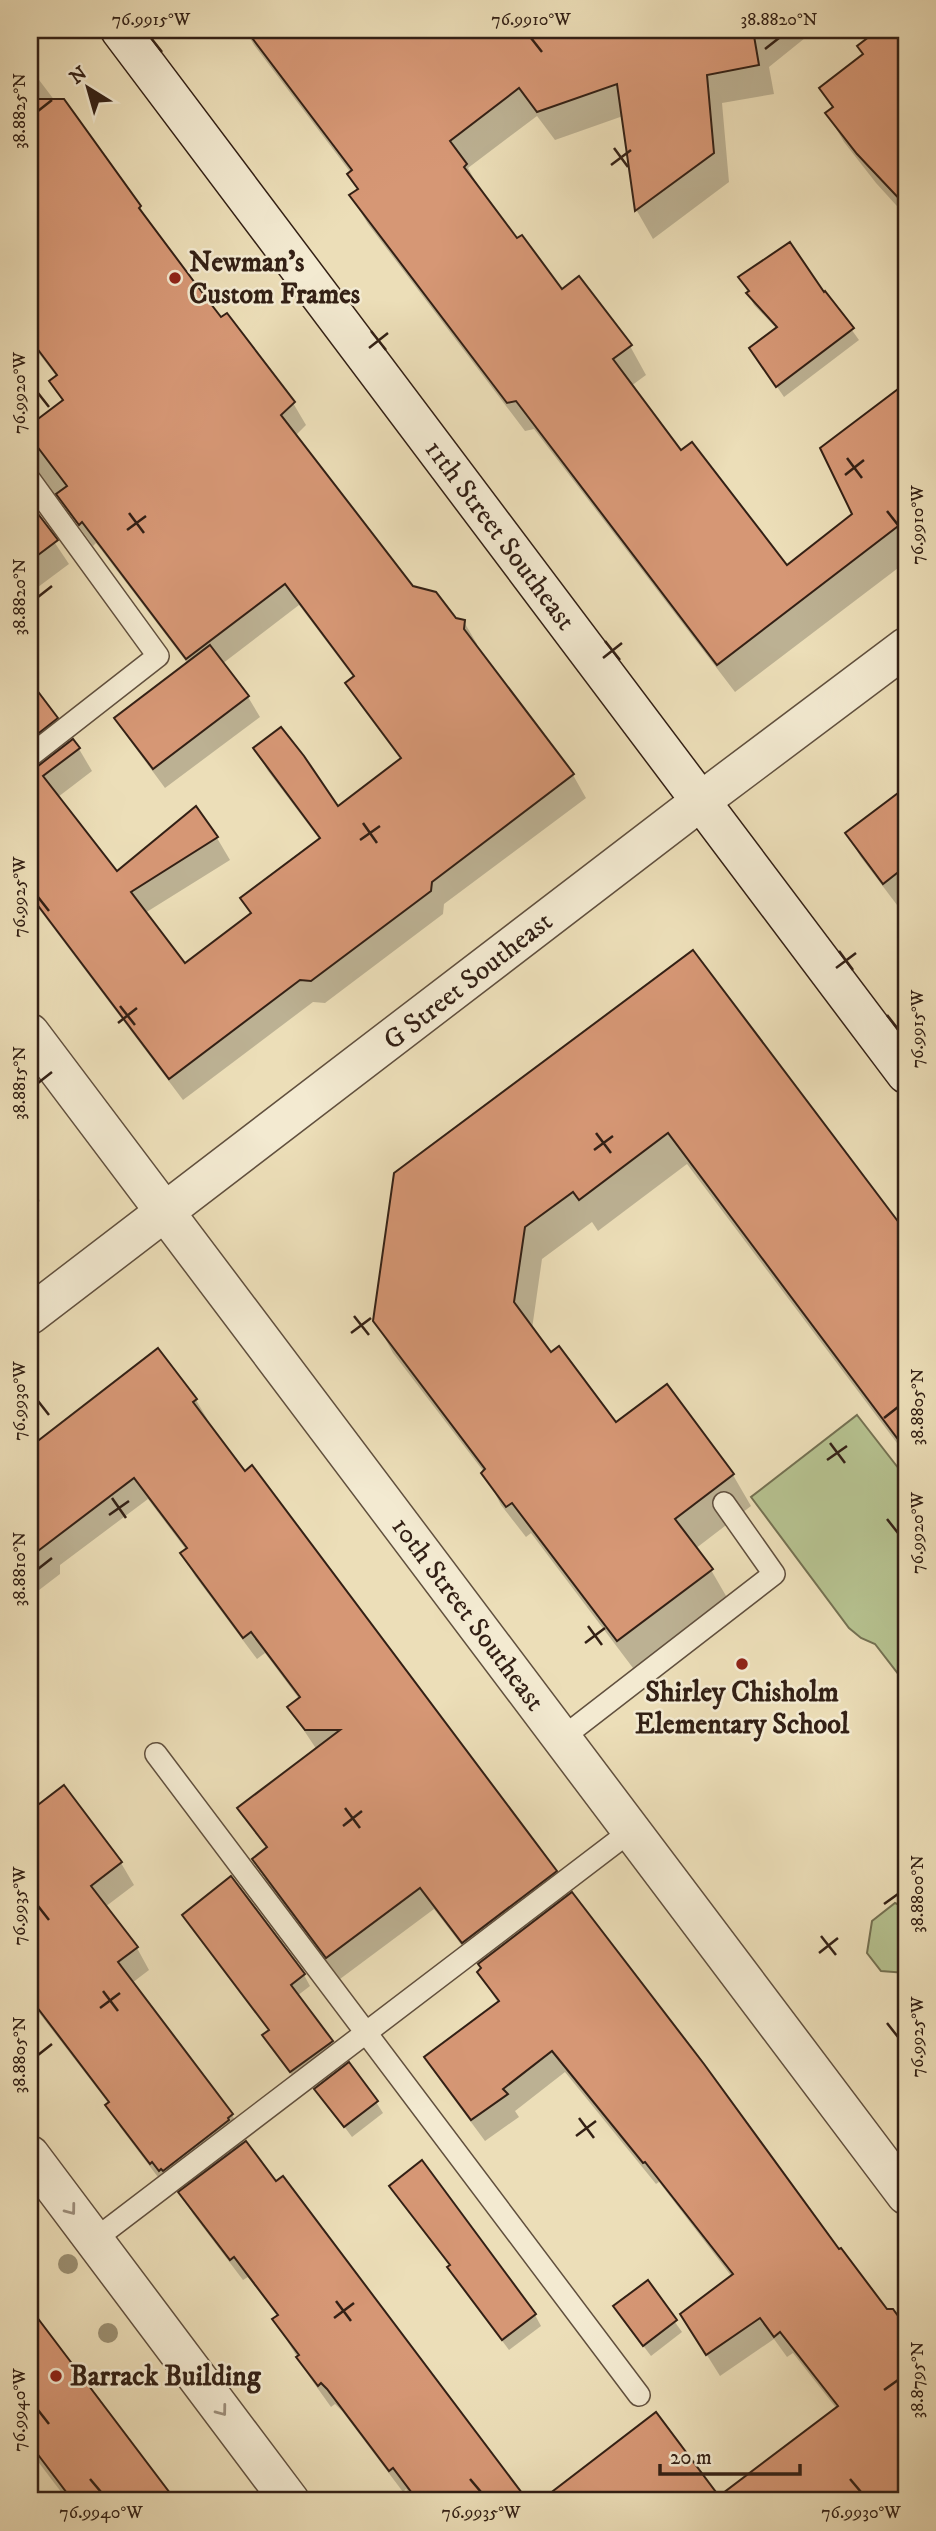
<svg xmlns="http://www.w3.org/2000/svg" width="936" height="2531" viewBox="0 0 936 2531" font-family="'IM FELL DW Pica',serif">
	<style>
		.green { fill: #b6c290; stroke: #747152; stroke-width: 2 }
		.shadow { fill: #0003 }
		.building { fill: #d69775; stroke: #332015; stroke-width: 2 }
		.lines { fill: none; stroke-linecap: round; stroke-linejoin: round }
		.service-casing { stroke: #61503e; stroke-width: 24 }
		.minor-casing { stroke: #61503e; stroke-width: 41 }
		.secondary-casing { stroke: #332015; stroke-width: 41 }
		.service { stroke: #f3ead1; stroke-width: 21 }
		.minor { stroke: #f3ead1; stroke-width: 38 }
		.secondary { stroke: #f3ead1; stroke-width: 38 }
		.tree { fill: #9c9073 }
		.oneway { stroke: #9d8f7c }
		.ticks { fill: none; stroke: #332015; stroke-width: 2.5 }
		.poi-dot { fill: #8f2418; stroke: #f3ead1; stroke-width: 2.5 }
		.labels { text-anchor: middle; dominant-baseline: central; stroke-width: 5; stroke-linejoin: round; paint-order: stroke }
		.poi-label { font-size: 28px; font-weight: bold; fill: #332015; stroke: #f3ead1; text-anchor: start }
		.street-label { font-size: 28px; fill: #332015; stroke: #f3ead1 }
		.neatline { fill: none; stroke: #332015; stroke-width: 2.5 }
		.ticks-label { font-size: 18px; text-anchor: middle; fill: #332015 }
	</style>
	<rect width="100%" height="100%" fill="#ecdeb8"/>
	<filter id="stains"><feTurbulence type="fractalNoise" baseFrequency=".00286" numOctaves="4"/><feColorMatrix values="0 0 0 0 .2 0 0 0 0 .09 0 0 0 0 .02 0 0 0 .5 -.17"/></filter>
	<radialGradient id="worn" r=".72"><stop offset=".6" stop-color="#630" stop-opacity="0"/><stop offset="1" stop-color="#630" stop-opacity=".3"/></radialGradient>
	<!-- green -->
	<g class="green">
		<path d="M 857,1415 L 906,1478 L 906,1684 L 875,1644 L 861,1638 L 849,1628 L 751,1497 Z"/>
		<path d="M 895,1903 L 906,1908 L 906,1973 L 881,1971 L 867,1953 L 872,1921 Z"/>
	</g>
	<!-- shadow -->
	<g class="shadow">
		<path d="M 245,30 L 804,30 L 805,38 L 769,67 L 774,94 L 722,103 L 729,182 L 653,239 L 637,211 L 623,116 L 555,140 L 537,116 L 468,168 L 482,193 L 517,240 L 562,291 L 630,346 L 646,375 L 631,386 L 681,452 L 787,567 L 855,515 L 822,449 L 906,385 L 906,562 L 735,692 L 534,429 L 525,431 L 368,224 L 351,196 L 358,191 L 349,174 L 351,173 L 254,45 Z"/>
		<path d="M 881,30 L 906,30 L 906,216 L 876,183 L 844,142 L 827,113 L 833,109 L 821,89 L 864,55 L 859,47 Z"/>
		<path d="M 30,68 L 55,101 L 64,101 L 140,207 L 153,229 L 203,296 L 293,403 L 306,425 L 295,436 L 412,588 L 455,619 L 464,622 L 477,644 L 477,649 L 573,775 L 586,798 L 444,904 L 443,914 L 325,1003 L 313,1002 L 183,1100 L 30,897 L 30,715 L 45,704 L 70,743 L 79,749 L 92,771 L 58,797 L 117,873 L 196,808 L 217,838 L 230,860 L 145,913 L 184,965 L 251,915 L 242,899 L 320,840 L 268,771 L 255,749 L 337,808 L 401,760 L 360,705 L 347,683 L 354,678 L 299,605 L 222,664 L 248,697 L 260,717 L 165,788 L 128,738 L 116,718 L 188,664 L 96,543 L 93,546 L 56,495 L 49,490 L 36,491 L 30,498 L 30,428 L 63,402 L 51,381 L 57,377 L 30,342 Z"/>
		<path d="M 740,277 L 825,293 L 859,340 L 784,397 L 758,359 L 777,329 L 754,305 Z"/>
		<path d="M 30,499 L 30,506 L 69,564 L 30,593 Z"/>
		<path d="M 906,787 L 906,898 L 897,905 L 860,856 L 847,833 Z"/>
		<path d="M 693,953 L 906,1235 L 906,1455 L 687,1164 L 598,1231 L 592,1222 L 542,1259 L 532,1329 L 551,1354 L 616,1424 L 666,1387 L 733,1475 L 751,1506 L 695,1549 L 711,1570 L 729,1601 L 636,1672 L 531,1533 L 526,1537 L 501,1505 L 484,1472 L 393,1353 L 375,1320 Z"/>
		<path d="M 30,1183 L 40,1201 L 30,1209 Z"/>
		<path d="M 158,1351 L 196,1400 L 209,1422 L 207,1424 L 555,1872 L 569,1897 L 839,2252 L 886,2310 L 892,2311 L 906,2329 L 905,2501 L 543,2501 L 655,2414 L 719,2499 L 837,2409 L 793,2353 L 787,2357 L 774,2339 L 720,2376 L 695,2336 L 732,2277 L 659,2182 L 656,2184 L 565,2072 L 515,2111 L 519,2117 L 485,2141 L 439,2079 L 426,2057 L 498,2003 L 479,1972 L 483,1969 L 479,1962 L 476,1964 L 434,1909 L 340,1979 L 267,1882 L 254,1860 L 266,1848 L 240,1808 L 317,1750 L 289,1708 L 300,1700 L 265,1653 L 257,1659 L 195,1576 L 182,1554 L 187,1551 L 148,1499 L 60,1565 L 60,1574 L 30,1597 L 30,1449 Z"/>
		<path d="M 63,1787 L 121,1863 L 134,1885 L 105,1907 L 137,1948 L 149,1970 L 132,1983 L 232,2115 L 244,2137 L 239,2141 L 242,2146 L 523,2498 L 528,2495 L 533,2501 L 416,2501 L 406,2489 L 403,2492 L 342,2411 L 335,2404 L 331,2407 L 311,2379 L 274,2320 L 278,2317 L 248,2277 L 243,2280 L 193,2214 L 179,2190 L 177,2192 L 164,2185 L 120,2127 L 109,2104 L 30,2001 L 30,1797 L 37,1807 Z"/>
		<path d="M 231,1878 L 304,1975 L 310,1986 L 297,1996 L 338,2053 L 297,2082 L 271,2047 L 270,2031 Z"/>
		<path d="M 316,2089 L 376,2102 L 383,2113 L 352,2137 Z"/>
		<path d="M 391,2186 L 535,2315 L 541,2326 L 509,2350 L 456,2279 L 449,2268 L 451,2266 Z"/>
		<path d="M 647,2283 L 682,2332 L 651,2356 L 622,2318 Z"/>
		<path d="M 30,2311 L 173,2501 L 68,2501 L 30,2451 Z"/>
	</g>
	<!-- building -->
	<g class="building">
		<path d="M 246,30 L 753,30 L 759,65 L 707,75 L 714,153 L 635,211 L 617,84 L 537,112 L 519,88 L 450,141 L 467,164 L 464,167 L 517,238 L 522,235 L 562,289 L 579,276 L 632,345 L 613,359 L 681,450 L 692,442 L 787,565 L 852,514 L 820,448 L 906,383 L 906,520 L 717,665 L 516,401 L 507,403 L 349,195 L 358,189 L 347,174 L 352,170 Z"/>
		<path d="M 878,30 L 906,30 L 906,206 L 857,154 L 825,113 L 833,107 L 819,88 L 863,54 L 857,46 Z"/>
		<path d="M 30,99 L 64,99 L 141,206 L 139,208 L 204,295 L 221,317 L 227,313 L 295,402 L 281,415 L 413,586 L 436,592 L 456,618 L 465,620 L 464,629 L 574,774 L 432,882 L 431,891 L 311,981 L 300,980 L 169,1079 L 30,895 L 30,769 L 38,766 L 73,739 L 80,748 L 43,776 L 117,871 L 196,806 L 218,837 L 131,892 L 185,963 L 251,913 L 240,898 L 320,838 L 253,748 L 281,727 L 304,756 L 338,806 L 401,758 L 345,683 L 354,676 L 285,584 L 186,659 L 82,522 L 79,525 L 56,494 L 67,486 L 30,437 L 30,425 L 63,400 L 49,381 L 57,375 L 30,339 Z"/>
		<path d="M 790,242 L 824,292 L 825,291 L 854,328 L 776,387 L 749,348 L 777,327 L 746,293 L 749,291 L 738,277 Z"/>
		<path d="M 35,510 L 58,540 L 30,561 L 30,514 Z"/>
		<path d="M 210,645 L 249,696 L 153,769 L 114,718 Z"/>
		<path d="M 30,681 L 58,718 L 30,740 Z"/>
		<path d="M 906,787 L 906,866 L 883,884 L 845,833 Z"/>
		<path d="M 693,950 L 906,1232 L 906,1450 L 668,1133 L 579,1200 L 573,1192 L 525,1227 L 514,1302 L 551,1352 L 559,1346 L 616,1422 L 667,1384 L 734,1474 L 675,1519 L 713,1569 L 617,1641 L 512,1503 L 506,1507 L 481,1473 L 485,1469 L 373,1321 L 394,1173 Z"/>
		<path d="M 158,1348 L 197,1399 L 193,1402 L 245,1471 L 252,1465 L 557,1871 L 462,1943 L 420,1888 L 326,1958 L 252,1859 L 267,1847 L 237,1808 L 340,1730 L 305,1730 L 287,1707 L 300,1697 L 251,1632 L 243,1638 L 180,1553 L 187,1548 L 134,1478 L 30,1557 L 30,1447 Z"/>
		<path d="M 64,1785 L 122,1862 L 91,1886 L 138,1947 L 118,1962 L 233,2114 L 228,2118 L 229,2120 L 163,2171 L 161,2169 L 159,2171 L 152,2162 L 150,2164 L 105,2105 L 109,2102 L 30,1998 L 30,1811 Z"/>
		<path d="M 231,1876 L 305,1974 L 291,1985 L 333,2041 L 290,2072 L 262,2035 L 269,2030 L 182,1915 Z"/>
		<path d="M 572,1892 L 704,2064 L 839,2249 L 841,2248 L 887,2309 L 893,2309 L 906,2327 L 906,2501 L 540,2501 L 656,2412 L 719,2496 L 838,2406 L 780,2332 L 774,2337 L 760,2318 L 706,2355 L 680,2314 L 733,2274 L 645,2162 L 643,2163 L 552,2051 L 503,2089 L 508,2094 L 471,2120 L 424,2057 L 499,2001 L 477,1972 L 481,1968 L 478,1964 Z"/>
		<path d="M 349,2062 L 378,2101 L 344,2127 L 314,2089 Z"/>
		<path d="M 246,2141 L 276,2181 L 283,2176 L 528,2501 L 418,2501 L 393,2468 L 389,2471 L 327,2389 L 321,2383 L 318,2386 L 296,2357 L 299,2355 L 272,2319 L 278,2315 L 234,2257 L 230,2260 L 178,2192 Z"/>
		<path d="M 422,2160 L 536,2314 L 502,2340 L 447,2267 L 450,2265 L 389,2186 Z"/>
		<path d="M 648,2280 L 677,2320 L 643,2346 L 613,2306 Z"/>
		<path d="M 30,2308 L 176,2501 L 73,2501 L 30,2444 Z"/>
	</g>
	<g class="lines">
		<defs>
			<g id="service">
				<path d="M 30,480 L 158,656 L 30,756"/>
				<path d="M 562,1738 L 774,1574 L 724,1503"/>
				<path d="M 156,1754 L 639,2395"/>
				<path d="M 94,2240 L 632,1830"/>
			</g>
			<g id="minor">
				<path d="M 30,1033 L 906,2195"/>
				<path d="M 30,1315 L 701,801 L 906,647"/>
				<path d="M 30,2155 L 290,2501"/>
			</g>
			<path id="secondary" d="M 120,30 L 906,1074"/>
		</defs>
		<!-- service casing -->
		<use href="#service" class="service-casing"/>
		<!-- minor casing -->
		<use href="#minor" class="minor-casing"/>
		<!-- secondary casing -->
		<use href="#secondary" class="secondary-casing"/>
		<!-- service -->
		<use href="#service" class="service"/>
		<!-- minor -->
		<use href="#minor" class="minor"/>
		<!-- secondary -->
		<use href="#secondary" class="secondary"/>
	</g>
	<!-- trees -->
	<g class="tree">
		<circle cx="68" cy="2264" r="10"/>
		<circle cx="108" cy="2333" r="10"/>
	</g>
	<!-- one-way arrows -->
	<defs><path id="oneway-chevron" d="M-2-3.5L2.5 0L-2 3.5" fill="none" stroke-width="1.6" stroke-linecap="round" stroke-linejoin="round" transform="scale(1.75)"/></defs>
	<g class="oneway">
		<use href="#oneway-chevron" transform="translate(71 2210) rotate(53)"/>
		<use href="#oneway-chevron" transform="translate(222 2411) rotate(53)"/>
	</g>
	<!-- ticks -->
	<path class="ticks" d="M 151,38 L 162,52M 531,38 L 542,52M 765,49 L 779,38M 38,111 L 52,100M 614,148 L 628,167M 611,165 L 631,150M 371,331 L 386,350M 369,348 L 388,333M 38,393 L 49,407M 847,458 L 862,478M 845,475 L 864,460M 887,511 L 898,525M 129,513 L 144,533M 127,530 L 146,516M 38,597 L 52,586M 605,641 L 620,660M 603,658 L 622,643M 363,823 L 377,843M 360,840 L 380,826M 38,897 L 49,911M 839,951 L 853,970M 836,968 L 856,953M 120,1006 L 135,1025M 887,1015 L 898,1029M 118,1023 L 137,1008M 38,1083 L 52,1072M 596,1133 L 611,1153M 594,1150 L 613,1136M 354,1316 L 369,1335M 351,1333 L 371,1318M 38,1401 L 49,1415M 884,1418 L 898,1407M 830,1443 L 845,1463M 827,1460 L 847,1446M 112,1498 L 126,1518M 109,1515 L 129,1501M 887,1519 L 898,1533M 38,1569 L 52,1558M 588,1626 L 602,1645M 585,1643 L 605,1628M 345,1808 L 360,1828M 343,1826 L 362,1811M 884,1904 L 898,1894M 38,1906 L 49,1920M 821,1936 L 836,1955M 819,1953 L 838,1938M 103,1991 L 118,2011M 100,2008 L 120,1993M 887,2023 L 898,2037M 38,2055 L 52,2044M 579,2118 L 594,2138M 576,2136 L 596,2121M 336,2301 L 351,2321M 334,2318 L 354,2303M 884,2390 L 898,2380M 38,2410 L 49,2424M 90,2479 L 101,2492M 470,2479 L 481,2492M 850,2479 L 861,2492"/>
	<!-- markers -->
	<g class="poi-dot">
		<circle cx="175" cy="278" r="7"/>
		<circle cx="742" cy="1664" r="7"/>
		<circle cx="56" cy="2376" r="7"/>
	</g>
	<g class="labels">
		<!-- poi labels -->
		<g class="poi-label">
			<text x="189" y="262">Newman's<tspan x="189" dy="32">Custom Frames</tspan></text>
			<text x="742" y="1692" text-anchor="middle">Shirley Chisholm<tspan x="742" dy="32">Elementary School</tspan></text>
			<text x="70" y="2376">Barrack Building</text>
		</g>
		<!-- street labels -->
		<g class="street-label">
			<text transform="translate(500 535) rotate(53)">11th Street Southeast</text>
			<text transform="translate(468 981) rotate(-38)">G Street Southeast</text>
			<text transform="translate(468 1614) rotate(53)">10th Street Southeast</text>
		</g>
	</g>
	<!-- margin -->
	<rect width="936" height="2531" fill="none" stroke="#ecdeb8" stroke-width="77"/>
	<!-- north arrow -->
	<g transform="translate(88 88) rotate(323)" stroke="#f3ead1" stroke-width="5" paint-order="stroke">
	<path d="M0-5L12 26L0 18L-12 26Z" fill="#332015"/>
	<text y="-10" font-size="19" font-weight="bold" text-anchor="middle" fill="#332015">N</text>
	</g>
	<!-- scale -->
	<path d="M660 2464v10h140v-10" fill="none" stroke="#332015" stroke-width="3.5"/>
	<text x="670" y="2464" font-size="21" fill="#332015" stroke="#f3ead1" stroke-width="5" paint-order="stroke">20 m</text>
	<rect x="38" y="38" width="860" height="2454" class="neatline"/>
	<g class="ticks-label">
		<text x="151" y="25">76.9915°W</text>
		<text x="531" y="25">76.9910°W</text>
		<text x="779" y="25">38.8820°N</text>
		<text transform="translate(19 111) rotate(-90)" y="6">38.8825°N</text>
		<text transform="translate(19 393) rotate(-90)" y="6">76.9920°W</text>
		<text transform="translate(917 525) rotate(-90)" y="6">76.9910°W</text>
		<text transform="translate(19 597) rotate(-90)" y="6">38.8820°N</text>
		<text transform="translate(19 897) rotate(-90)" y="6">76.9925°W</text>
		<text transform="translate(917 1029) rotate(-90)" y="6">76.9915°W</text>
		<text transform="translate(19 1083) rotate(-90)" y="6">38.8815°N</text>
		<text transform="translate(19 1401) rotate(-90)" y="6">76.9930°W</text>
		<text transform="translate(917 1407) rotate(-90)" y="6">38.8805°N</text>
		<text transform="translate(917 1533) rotate(-90)" y="6">76.9920°W</text>
		<text transform="translate(19 1569) rotate(-90)" y="6">38.8810°N</text>
		<text transform="translate(917 1894) rotate(-90)" y="6">38.8800°N</text>
		<text transform="translate(19 1906) rotate(-90)" y="6">76.9935°W</text>
		<text transform="translate(917 2037) rotate(-90)" y="6">76.9925°W</text>
		<text transform="translate(19 2055) rotate(-90)" y="6">38.8805°N</text>
		<text transform="translate(917 2380) rotate(-90)" y="6">38.8795°N</text>
		<text transform="translate(19 2410) rotate(-90)" y="6">76.9940°W</text>
		<text x="101" y="2518">76.9940°W</text>
		<text x="481" y="2518">76.9935°W</text>
		<text x="861" y="2518">76.9930°W</text>
	</g>
	<rect width="100%" height="100%" filter="url(#stains)"/>
	<rect width="100%" height="100%" fill="url(#worn)"/>
</svg>
